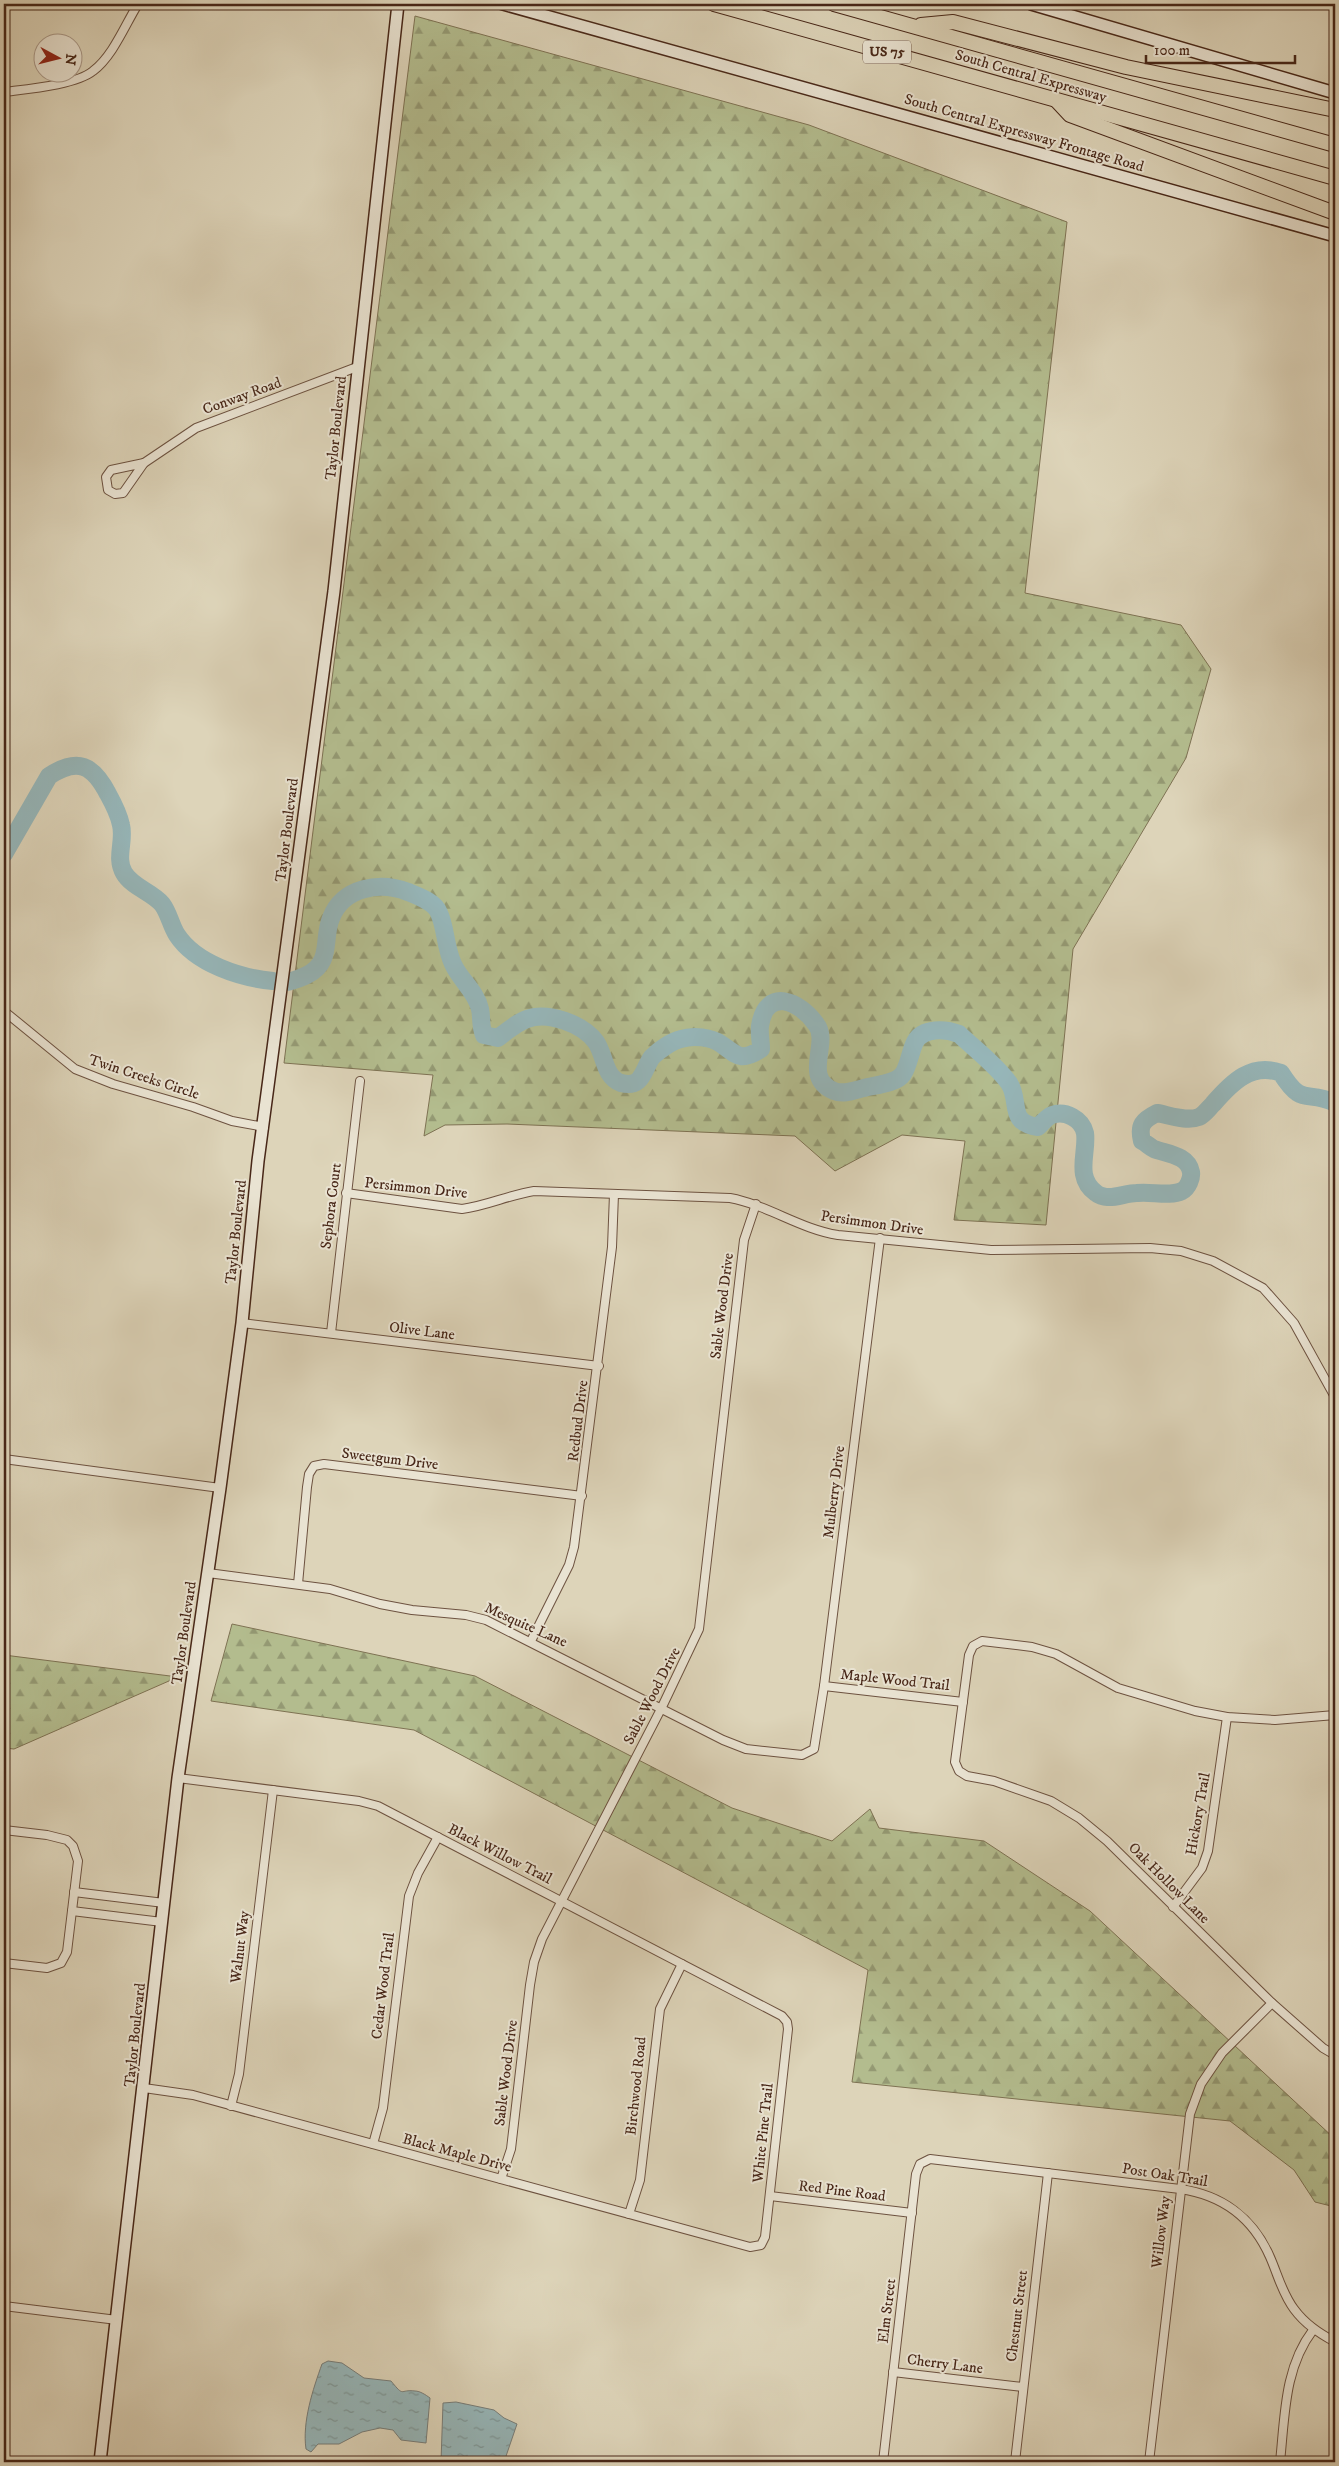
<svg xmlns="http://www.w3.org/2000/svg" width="1339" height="2466" viewBox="0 0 1339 2466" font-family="'IM FELL DW Pica',serif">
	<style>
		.forest { fill: url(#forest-firs); stroke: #7e7253 }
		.water { fill: url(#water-ripples); stroke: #777d79 }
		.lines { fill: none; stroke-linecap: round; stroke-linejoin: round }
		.river { stroke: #96b6b9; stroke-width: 18 }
		.street-casing { stroke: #6d5240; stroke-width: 10 }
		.secondary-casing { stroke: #482718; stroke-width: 14 }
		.highway-casing { stroke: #482718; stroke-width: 16 }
		.street { stroke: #e9e3d2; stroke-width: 8 }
		.secondary { stroke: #e9e3d2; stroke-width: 11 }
		.highway { stroke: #ddd4b9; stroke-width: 14 }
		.labels { text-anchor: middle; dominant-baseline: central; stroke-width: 4; stroke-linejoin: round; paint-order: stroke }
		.shield { fill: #e9e3d2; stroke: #785f50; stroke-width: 1 }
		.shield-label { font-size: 14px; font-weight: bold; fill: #482718 }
		.street-label { font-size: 15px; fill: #482718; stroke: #e9e3d2 }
	</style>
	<defs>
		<pattern id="forest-firs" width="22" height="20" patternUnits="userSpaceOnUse" patternTransform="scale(1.25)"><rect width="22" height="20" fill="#b3bc8e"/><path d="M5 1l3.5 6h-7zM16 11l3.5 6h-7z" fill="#949973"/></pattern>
		<pattern id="water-ripples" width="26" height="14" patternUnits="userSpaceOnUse" patternTransform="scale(1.25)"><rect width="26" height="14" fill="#96b6b9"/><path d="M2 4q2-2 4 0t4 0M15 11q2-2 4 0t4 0" fill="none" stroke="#7c9495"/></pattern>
	</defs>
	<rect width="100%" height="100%" fill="#ddd4b9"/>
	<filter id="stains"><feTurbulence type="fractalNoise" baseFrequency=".004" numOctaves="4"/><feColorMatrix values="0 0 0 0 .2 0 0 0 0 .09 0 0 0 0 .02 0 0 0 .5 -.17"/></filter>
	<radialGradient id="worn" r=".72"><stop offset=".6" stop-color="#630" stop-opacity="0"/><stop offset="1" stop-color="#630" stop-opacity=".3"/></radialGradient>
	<!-- forest -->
	<g class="forest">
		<path d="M 415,16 L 809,125 L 1067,222 L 1025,593 L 1181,625 L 1211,669 L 1186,758 L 1073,949 L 1046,1225 L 954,1220 L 965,1141 L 902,1135 L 835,1171 L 795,1136 L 507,1124 L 445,1125 L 424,1136 L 433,1075 L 284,1063 Z"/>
		<path d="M 232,1624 L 475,1676 L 732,1808 L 832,1841 L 870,1809 L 879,1828 L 984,1841 L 1090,1911 L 1335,2139 L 1335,2207 L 1315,2202 L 1294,2170 L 1230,2121 L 852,2082 L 868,1970 L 414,1730 L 211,1701 Z"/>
		<path d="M 4,1655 L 178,1677 L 14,1749 L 4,1748 Z"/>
	</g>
	<!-- water -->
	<g class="water">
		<path d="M 328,2361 L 342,2363 L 364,2378 L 391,2381 C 405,2398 399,2389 415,2391 C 420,2391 426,2395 430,2398 L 426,2443 L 401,2440 L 393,2430 L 380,2428 L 362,2432 L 339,2444 L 318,2444 L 311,2452 L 306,2449 C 302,2422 313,2389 322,2364 Z"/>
		<path d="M 456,2402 L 494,2410 L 504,2418 L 517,2424 L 504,2462 L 441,2462 L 443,2403 Z"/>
	</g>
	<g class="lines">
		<!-- river -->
		<g class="river">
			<path d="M 4,854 L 49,776 C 78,757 93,765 108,794 C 113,803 119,815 121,825 C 125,841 115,858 124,873 C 132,887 152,892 162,904 C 169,913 171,926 177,935 C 196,964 241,978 273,981"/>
			<path d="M 286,982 C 294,981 300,978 307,975 C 333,962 322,940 331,918 C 343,887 380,881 408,892 C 418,896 435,902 439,913 C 446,928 445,947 453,964 C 460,980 476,991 480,1009 C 482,1018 480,1026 484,1035 L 498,1038 C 507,1031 516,1023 527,1019 C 548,1011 583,1024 596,1042 C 605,1055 604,1077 621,1083 C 643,1089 643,1069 652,1057 C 659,1050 672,1041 681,1039 C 693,1035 711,1037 721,1044 C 738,1056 741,1062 761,1049 C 761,1041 759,1033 760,1026 C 766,986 800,1001 816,1024 C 831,1043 801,1077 834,1091 C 844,1095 855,1090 864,1088 C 875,1085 896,1084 903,1074 C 909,1065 910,1052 915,1042 C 923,1027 946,1029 959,1034 C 976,1050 996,1065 1009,1083 C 1021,1101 1007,1123 1038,1127 C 1042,1123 1047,1117 1052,1115 C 1065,1110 1082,1119 1085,1133 C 1088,1152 1074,1177 1096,1193 C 1098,1195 1104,1197 1107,1197 C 1116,1198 1127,1193 1137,1193 C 1151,1191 1169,1197 1182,1191 C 1188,1188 1192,1178 1191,1172 C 1188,1155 1167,1154 1154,1149 C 1150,1147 1146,1143 1142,1141 C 1138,1125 1143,1120 1157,1113 C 1169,1115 1187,1122 1199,1117 C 1204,1115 1209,1108 1213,1104 C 1232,1082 1252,1062 1281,1073 C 1303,1108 1306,1089 1335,1103"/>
		</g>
		<defs>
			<g id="street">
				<path d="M 4,92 C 27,89 76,85 93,71 C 113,56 125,25 138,4"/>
				<path d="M 144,463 L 196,428 L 357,367"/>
				<path d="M 144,463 L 123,493 L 115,494 L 108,490 L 106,477 L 111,470 Z"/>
				<path d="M 4,1011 L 75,1069 L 113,1084 L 193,1107 L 232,1121 L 264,1127"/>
				<path d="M 346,1193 L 462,1209 C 486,1206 509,1195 534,1191 L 730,1198 C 768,1205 800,1229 838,1235 L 991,1250 L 1150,1248 L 1181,1251 L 1213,1261 L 1263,1288 L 1294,1323 L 1335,1397"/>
				<path d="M 242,1323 L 599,1366"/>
				<path d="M 331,1333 L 360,1081"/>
				<path d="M 4,1459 L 220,1488"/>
				<path d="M 208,1573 L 330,1589 L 380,1604 L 412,1610 L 466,1615 L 486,1620 L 723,1740 L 746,1749 L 802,1755 L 814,1749 L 824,1686 L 880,1238"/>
				<path d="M 298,1584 L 307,1487 L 309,1474 L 314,1466 L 324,1464 L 582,1496"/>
				<path d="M 531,1641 L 569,1565 L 574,1547 L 612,1247 L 614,1194"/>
				<path d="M 824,1686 L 963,1702"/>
				<path d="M 1335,1715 L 1275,1720 L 1227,1717 L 1195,1711 L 1118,1688 L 1056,1654 L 1032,1647 L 982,1641 L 973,1646 L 969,1655 L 955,1762 L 959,1771 L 967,1776 L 994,1781 L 1051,1801 L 1079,1818 L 1107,1841 L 1272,2003 L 1323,2048 L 1335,2055"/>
				<path d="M 4,1830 L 47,1835 L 67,1840 L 73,1846 L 78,1861 L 67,1952 L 61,1963 L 47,1968 L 4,1963"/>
				<path d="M 74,1892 L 164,1903"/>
				<path d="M 1173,1907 L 1202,1868 L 1208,1851 L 1227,1717"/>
				<path d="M 72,1911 L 162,1922"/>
				<path d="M 144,2088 L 193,2095 L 750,2247 L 761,2245 L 765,2237 L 788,2029 L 787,2022 L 782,2016 L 378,1806 L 359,1801 L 178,1778"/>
				<path d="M 231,2106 L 239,2074 L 273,1790"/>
				<path d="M 373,2144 L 383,2108 L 409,1896 L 418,1873 L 438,1837"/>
				<path d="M 501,2179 L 511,2149 L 530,1985 L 534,1962 L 542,1939 L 661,1709 L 699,1629 L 744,1240 L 756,1204"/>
				<path d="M 770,2196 L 912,2213"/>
				<path d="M 629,2214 L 640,2180 L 660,2009 L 682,1964"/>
				<path d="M 4,2306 L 117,2320"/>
				<path d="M 893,2372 L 1023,2387"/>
				<path d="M 883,2462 L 916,2174 L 920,2164 L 930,2159 L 1180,2189 C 1222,2195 1253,2218 1270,2257 C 1278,2275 1282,2293 1294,2309 C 1305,2324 1319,2333 1335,2342"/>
				<path d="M 1015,2462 L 1048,2173"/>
				<path d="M 1149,2462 L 1190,2114 L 1201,2084 L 1222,2053 L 1272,2003"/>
				<path d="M 1280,2462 C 1285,2416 1284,2368 1313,2330"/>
			</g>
			<g id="secondary">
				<path d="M 503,4 L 1335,236"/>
				<path d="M 1031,4 L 1335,93"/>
				<path d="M 100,2462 L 178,1778 L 220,1488 L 242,1323 L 258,1161 L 334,591 L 398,4"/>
			</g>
			<g id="highway">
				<path d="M 714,4 L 1335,178"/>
				<path d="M 834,4 L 1335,145"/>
				<path d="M 921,25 L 953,22 L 1126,67 L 1335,110"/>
				<path d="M 1056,100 L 1070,115 L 1335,213"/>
			</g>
		</defs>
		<!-- street casing -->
		<use href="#street" class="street-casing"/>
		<!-- secondary casing -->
		<use href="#secondary" class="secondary-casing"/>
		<!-- highway casing -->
		<use href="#highway" class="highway-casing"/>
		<!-- street -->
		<use href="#street" class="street"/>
		<!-- secondary -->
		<use href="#secondary" class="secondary"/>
		<!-- highway -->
		<use href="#highway" class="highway"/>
	</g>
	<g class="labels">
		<!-- shield labels -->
		<rect class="shield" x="863" y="40.5" width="48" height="23" rx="4"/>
		<g class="shield-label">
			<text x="887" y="52">US 75</text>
		</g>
		<!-- street labels -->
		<g class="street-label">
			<text transform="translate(1031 76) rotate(16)">South Central Expressway</text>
			<text transform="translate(1024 133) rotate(16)">South Central Expressway Frontage Road</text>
			<text transform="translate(242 396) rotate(-20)">Conway Road</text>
			<text transform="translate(336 428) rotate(-84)">Taylor Boulevard</text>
			<text transform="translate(287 830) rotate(-83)">Taylor Boulevard</text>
			<text transform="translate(144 1077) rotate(18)">Twin Creeks Circle</text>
			<text transform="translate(416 1188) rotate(6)">Persimmon Drive</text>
			<text transform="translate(331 1206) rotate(-83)">Sephora Court</text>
			<text transform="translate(872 1223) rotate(8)">Persimmon Drive</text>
			<text transform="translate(236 1232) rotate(-84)">Taylor Boulevard</text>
			<text transform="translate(722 1306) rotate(-83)">Sable Wood Drive</text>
			<text transform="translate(422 1331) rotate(7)">Olive Lane</text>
			<text transform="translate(578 1421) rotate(-83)">Redbud Drive</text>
			<text transform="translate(390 1459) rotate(7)">Sweetgum Drive</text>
			<text transform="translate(834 1492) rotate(-83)">Mulberry Drive</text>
			<text transform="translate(526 1625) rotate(24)">Mesquite Lane</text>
			<text transform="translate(184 1633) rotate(-82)">Taylor Boulevard</text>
			<text transform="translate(895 1680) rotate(6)">Maple Wood Trail</text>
			<text transform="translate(652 1696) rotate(-63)">Sable Wood Drive</text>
			<text transform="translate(1198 1814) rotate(-80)">Hickory Trail</text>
			<text transform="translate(500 1854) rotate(27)">Black Willow Trail</text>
			<text transform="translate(1169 1883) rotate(45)">Oak Hollow Lane</text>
			<text transform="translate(240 1947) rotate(-83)">Walnut Way</text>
			<text transform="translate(383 1986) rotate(-83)">Cedar Wood Trail</text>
			<text transform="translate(135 2035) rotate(-84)">Taylor Boulevard</text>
			<text transform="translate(506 2073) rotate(-83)">Sable Wood Drive</text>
			<text transform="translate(636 2086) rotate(-84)">Birchwood Road</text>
			<text transform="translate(763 2133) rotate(-84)">White Pine Trail</text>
			<text transform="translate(457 2153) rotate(15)">Black Maple Drive</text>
			<text transform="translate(1165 2175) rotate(9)">Post Oak Trail</text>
			<text transform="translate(842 2191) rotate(7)">Red Pine Road</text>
			<text transform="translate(1161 2232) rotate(-83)">Willow Way</text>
			<text transform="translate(887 2311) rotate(-83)">Elm Street</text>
			<text transform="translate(1017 2316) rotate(-83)">Chestnut Street</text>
			<text transform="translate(945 2364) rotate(7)">Cherry Lane</text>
		</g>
	</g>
	<!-- margin -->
	<rect width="1339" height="2466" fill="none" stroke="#ddd4b9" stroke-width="20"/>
	<rect x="5" y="5" width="1329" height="2456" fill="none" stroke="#482718" stroke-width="2.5"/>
	<rect x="10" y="10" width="1319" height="2446" fill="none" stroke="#482718"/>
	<!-- north arrow -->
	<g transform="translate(58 58) rotate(97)"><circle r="24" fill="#e9e3d2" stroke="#a99888"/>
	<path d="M0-4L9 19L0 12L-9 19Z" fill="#8f2418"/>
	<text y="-8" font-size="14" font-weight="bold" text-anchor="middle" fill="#482718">N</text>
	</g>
	<!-- scale -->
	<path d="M1146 55v8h149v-8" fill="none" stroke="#482718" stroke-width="2.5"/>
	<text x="1154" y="55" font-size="15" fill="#482718" stroke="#e9e3d2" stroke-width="4" paint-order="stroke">100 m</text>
	<rect width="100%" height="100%" filter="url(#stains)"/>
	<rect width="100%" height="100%" fill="url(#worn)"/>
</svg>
